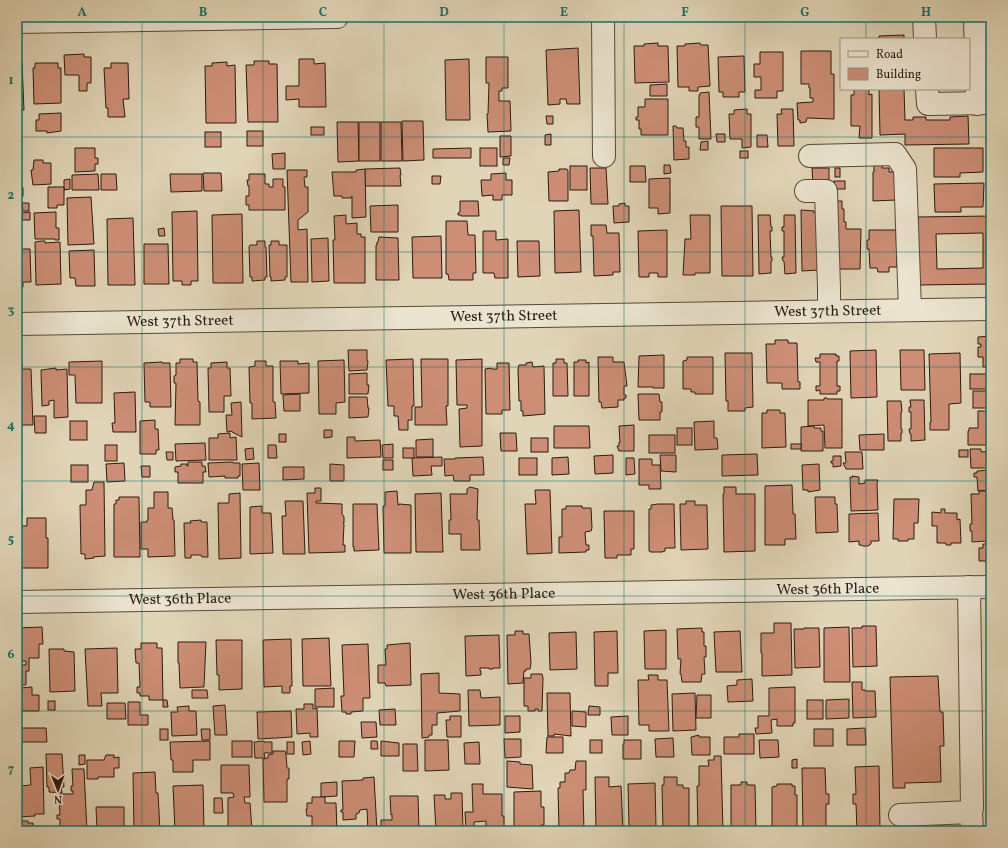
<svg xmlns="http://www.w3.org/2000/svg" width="1008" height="848" viewBox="0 0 1008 848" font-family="Vollkorn,serif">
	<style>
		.building { fill: #cd8e75; stroke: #2b1a12; fill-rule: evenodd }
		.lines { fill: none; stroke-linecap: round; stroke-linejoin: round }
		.minor-casing { stroke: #58493b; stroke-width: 24 }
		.minor { stroke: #ebe4d0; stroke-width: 22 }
		.grid { fill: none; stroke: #0f766e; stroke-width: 1; stroke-opacity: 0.55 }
		.labels { text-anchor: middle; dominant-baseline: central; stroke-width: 3; stroke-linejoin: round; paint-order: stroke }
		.street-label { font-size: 15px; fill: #2b1a12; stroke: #ebe4d0 }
		.neatline { fill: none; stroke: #0f766e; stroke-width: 1.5 }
		.grid-label { font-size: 13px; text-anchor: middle; font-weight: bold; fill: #0f766e }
	</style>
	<rect width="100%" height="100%" fill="#e0d5b6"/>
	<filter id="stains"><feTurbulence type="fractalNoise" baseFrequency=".005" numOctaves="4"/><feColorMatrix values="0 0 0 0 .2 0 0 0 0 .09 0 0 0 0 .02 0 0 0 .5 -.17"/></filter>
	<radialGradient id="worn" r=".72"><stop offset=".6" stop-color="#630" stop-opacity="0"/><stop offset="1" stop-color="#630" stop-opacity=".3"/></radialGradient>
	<!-- building -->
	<g class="building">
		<path d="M 904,35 L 904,39 L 879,39 L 879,36 Z"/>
		<path d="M 658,43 L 658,46 L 668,46 L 669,82 L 635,83 L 634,46 L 644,46 L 644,44 Z"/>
		<path d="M 700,43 L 701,45 L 708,45 L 710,86 L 698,87 L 698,91 L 689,91 L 689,87 L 678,87 L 677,46 L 685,46 L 685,44 Z"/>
		<path d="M 578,48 L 580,104 L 567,104 L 566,99 L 560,99 L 560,104 L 548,105 L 546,50 Z"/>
		<path d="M 801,51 L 831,51 L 831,74 L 834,74 L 834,119 L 807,118 L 806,122 L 800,123 L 800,120 L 798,120 L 797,103 L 813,102 L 813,98 L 810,98 L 810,88 L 809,88 L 809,84 L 801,84 Z"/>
		<path d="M 760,52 L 783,52 L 783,91 L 777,91 L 777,98 L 755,98 L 755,90 L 761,90 L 761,77 L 754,77 L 754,64 L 760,64 Z"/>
		<path d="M 84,54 L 84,57 L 91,57 L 91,83 L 87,83 L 87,91 L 79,91 L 79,75 L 65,75 L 64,55 Z"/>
		<path d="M 744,56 L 745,92 L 739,92 L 739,97 L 723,97 L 723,92 L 719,92 L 718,57 Z"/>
		<path d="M 486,57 L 508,57 L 508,88 L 502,88 L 502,91 L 499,91 L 499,101 L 510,101 L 511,131 L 488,132 L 487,114 L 488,114 L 489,83 L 486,83 Z"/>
		<path d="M 299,59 L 314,59 L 314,64 L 325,63 L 326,107 L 299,107 L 299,99 L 286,100 L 286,86 L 299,86 Z"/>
		<path d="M 469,59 L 470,120 L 446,120 L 445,60 Z"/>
		<path d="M 254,61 L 269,61 L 269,64 L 277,64 L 278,122 L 248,122 L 246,65 L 254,65 Z"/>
		<path d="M 17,62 L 22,62 L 24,110 L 20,110 L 20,114 L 17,114 Z"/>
		<path d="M 227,62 L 227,66 L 235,65 L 236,123 L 206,123 L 205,66 L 212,66 L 212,63 Z"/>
		<path d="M 35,63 L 58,63 L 58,68 L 61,68 L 61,103 L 34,104 L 33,68 L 35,68 Z"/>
		<path d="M 111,63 L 128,63 L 129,99 L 123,99 L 125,117 L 108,117 L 108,108 L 106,108 L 104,68 L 111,68 Z"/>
		<path d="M 667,84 L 667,96 L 650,96 L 650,85 Z"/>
		<path d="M 854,89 L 869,89 L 869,95 L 872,94 L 872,138 L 859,138 L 860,126 L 851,126 L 851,95 L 854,95 Z"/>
		<path d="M 879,89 L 904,89 L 905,120 L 913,120 L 913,117 L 926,117 L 926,120 L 950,120 L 950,117 L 968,116 L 969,144 L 905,145 L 905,134 L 880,135 Z"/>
		<path d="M 709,92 L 711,139 L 699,139 L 699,127 L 696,127 L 696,117 L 699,117 L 699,95 L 700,95 L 700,93 Z"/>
		<path d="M 645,99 L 668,99 L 668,135 L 641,135 L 641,129 L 639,129 L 639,120 L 636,120 L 636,117 L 638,117 L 638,107 L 645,107 Z"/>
		<path d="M 747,109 L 747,114 L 751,114 L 751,147 L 742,148 L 742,139 L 730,139 L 729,114 L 734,114 L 734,110 Z"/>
		<path d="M 781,109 L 793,109 L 794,146 L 778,146 L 777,114 L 782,114 Z"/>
		<path d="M 61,113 L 61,131 L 47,133 L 47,131 L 36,131 L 36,120 L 39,120 L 39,114 Z"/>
		<path d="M 546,116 L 553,116 L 553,124 L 547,124 Z"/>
		<path d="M 402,121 L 423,121 L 424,160 L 403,161 Z"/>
		<path d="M 337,122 L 358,122 L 359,161 L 338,162 Z"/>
		<rect x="359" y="122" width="21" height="39"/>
		<path d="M 381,122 L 401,122 L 402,161 L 381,161 Z"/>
		<path d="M 673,126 L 676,126 L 677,128 L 683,128 L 684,141 L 686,141 L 686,147 L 689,147 L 689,159 L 674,160 Z"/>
		<rect x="311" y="127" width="13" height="8"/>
		<rect x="247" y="131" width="16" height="15"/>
		<rect x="205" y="132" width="16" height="15"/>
		<path d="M 551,134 L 551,145 L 545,145 L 545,135 Z"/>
		<path d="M 716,134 L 725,134 L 725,142 L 717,142 Z"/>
		<path d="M 757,135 L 767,135 L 768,147 L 757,147 Z"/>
		<path d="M 500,136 L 511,136 L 511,156 L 500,157 Z"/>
		<path d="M 708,141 L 708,150 L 700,150 L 701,142 Z"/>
		<path d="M 75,148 L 95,148 L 95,158 L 98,158 L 98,164 L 95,164 L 95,171 L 75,172 Z"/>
		<path d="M 471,148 L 471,158 L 433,158 L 433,149 Z"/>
		<rect x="480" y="148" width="17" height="18"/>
		<path d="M 934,148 L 983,148 L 983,172 L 960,173 L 960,177 L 934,177 Z"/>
		<rect x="740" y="151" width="8" height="7"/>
		<path d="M 285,153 L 285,169 L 273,169 L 272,154 Z"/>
		<path d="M 503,158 L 510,158 L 509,165 L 503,165 Z"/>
		<path d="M 34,160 L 43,160 L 43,163 L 51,163 L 51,184 L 33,185 L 31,170 L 33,170 Z"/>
		<path d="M 874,163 L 882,163 L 882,168 L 889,168 L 889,172 L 896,172 L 896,200 L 873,201 L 873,172 L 874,172 Z"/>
		<path d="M 664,165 L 670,165 L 671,173 L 664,174 Z"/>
		<rect x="570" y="166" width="17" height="24"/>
		<path d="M 630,166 L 645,166 L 646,182 L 630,182 Z"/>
		<path d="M 400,168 L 401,175 L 400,175 L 401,186 L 365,186 L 365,169 Z"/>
		<path d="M 590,168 L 606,168 L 608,204 L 591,204 Z"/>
		<path d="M 812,168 L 829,168 L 829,184 L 813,185 Z"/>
		<rect x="835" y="168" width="5" height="9"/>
		<path d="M 365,169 L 366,217 L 352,218 L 352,196 L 351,198 L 342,198 L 342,196 L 334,196 L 332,172 L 356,172 L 356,170 Z"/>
		<path d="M 559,169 L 567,169 L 568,171 L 568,201 L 549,201 L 548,172 L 559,171 Z"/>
		<path d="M 287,170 L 307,170 L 307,177 L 304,177 L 305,187 L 308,187 L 308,212 L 298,220 L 298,230 L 307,229 L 308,282 L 291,282 Z"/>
		<path d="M 203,173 L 221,173 L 222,191 L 204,191 Z"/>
		<path d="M 506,173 L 506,180 L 512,180 L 512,195 L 502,195 L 502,200 L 493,200 L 493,195 L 482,196 L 481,180 L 491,180 L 491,174 Z"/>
		<path d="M 98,174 L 99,190 L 72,190 L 72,175 Z"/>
		<path d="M 101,174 L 116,174 L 117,190 L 101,190 Z"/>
		<path d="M 170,174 L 202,174 L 202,191 L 171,192 Z"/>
		<path d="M 249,174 L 265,174 L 265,184 L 269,184 L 269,187 L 273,187 L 273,179 L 283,179 L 283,187 L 285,187 L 285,210 L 249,210 L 249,205 L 246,205 L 246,196 L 249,196 L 249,186 L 248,186 L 247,180 L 249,180 Z"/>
		<path d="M 432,176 L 441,176 L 440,184 L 432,184 Z"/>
		<path d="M 670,178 L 670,213 L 658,214 L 658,208 L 649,208 L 649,179 Z"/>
		<path d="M 70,179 L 70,189 L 64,190 L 64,180 Z"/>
		<rect x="834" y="181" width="11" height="8"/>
		<path d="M 984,183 L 983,207 L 961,207 L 961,212 L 935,212 L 934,184 Z"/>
		<path d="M 48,187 L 64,187 L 64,205 L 57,205 L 57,208 L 48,208 Z"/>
		<rect x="17" y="188" width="6" height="8"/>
		<path d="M 91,197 L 94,244 L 68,245 L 67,198 Z"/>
		<path d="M 460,201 L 478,201 L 479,216 L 461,216 L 461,215 L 458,215 L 458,213 L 460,212 Z"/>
		<path d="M 836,201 L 842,201 L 842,209 L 844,209 L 844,222 L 846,222 L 846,229 L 861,229 L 860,269 L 837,269 Z"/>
		<path d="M 22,203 L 29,203 L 29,211 L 23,211 Z"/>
		<path d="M 625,203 L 625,206 L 629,206 L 629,222 L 614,223 L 613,206 L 619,206 L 619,204 Z"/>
		<path d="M 398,205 L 398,232 L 371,232 L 370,206 Z"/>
		<path d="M 721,206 L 752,206 L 753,276 L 722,276 Z"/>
		<path d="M 579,210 L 581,272 L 555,273 L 554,211 Z"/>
		<path d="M 801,210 L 814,211 L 814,213 L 824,213 L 818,270 L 802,271 Z"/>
		<path d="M 197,211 L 198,281 L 191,281 L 191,285 L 182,285 L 182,281 L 173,281 L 172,212 Z"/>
		<path d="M 30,212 L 30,220 L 22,220 L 22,213 Z"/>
		<path d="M 56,212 L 56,228 L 59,228 L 59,240 L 55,240 L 55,239 L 35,239 L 34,213 Z"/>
		<path d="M 242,214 L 243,283 L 213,283 L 212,215 Z"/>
		<path d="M 346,215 L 346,224 L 357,223 L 357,234 L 361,234 L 361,237 L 365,237 L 365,283 L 334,283 L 333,240 L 335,240 L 334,216 Z"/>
		<path d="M 690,215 L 710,215 L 710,273 L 695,273 L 695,275 L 683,275 L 685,239 L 691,239 Z"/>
		<path d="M 758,215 L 770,215 L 771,227 L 772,227 L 772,231 L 770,231 L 771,257 L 772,257 L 772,261 L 771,261 L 771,273 L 759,274 Z"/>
		<path d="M 784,215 L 795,215 L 796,273 L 785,274 L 784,261 L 783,261 L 782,257 L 784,257 L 784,231 L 782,231 L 782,227 L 784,227 Z"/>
		<path d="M 991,216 L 991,284 L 919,285 L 918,217 ZM 983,233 L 983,268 L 937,269 L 936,234 Z"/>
		<path d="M 133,218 L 135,285 L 108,285 L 107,219 Z"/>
		<path d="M 446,221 L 467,221 L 468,235 L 475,235 L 476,273 L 473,273 L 473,280 L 449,280 L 448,274 L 446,274 Z"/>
		<path d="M 17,225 L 19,225 L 19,239 L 21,239 L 21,249 L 30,249 L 31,282 L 23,282 L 23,287 L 17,287 Z"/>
		<path d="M 591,225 L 606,225 L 607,233 L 619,233 L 620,272 L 613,272 L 613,275 L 594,276 L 593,236 L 591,236 Z"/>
		<path d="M 164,228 L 165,236 L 159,236 L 158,229 Z"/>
		<path d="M 667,230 L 667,277 L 658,277 L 658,273 L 649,273 L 649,277 L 639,277 L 638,231 Z"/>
		<path d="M 869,230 L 896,230 L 897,267 L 889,267 L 889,272 L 878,272 L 877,268 L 870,268 L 869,249 L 867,249 L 867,240 L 869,240 Z"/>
		<path d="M 483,231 L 496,231 L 496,240 L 508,239 L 508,278 L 495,278 L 494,273 L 483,273 Z"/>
		<path d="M 441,236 L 442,278 L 413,278 L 412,237 Z"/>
		<path d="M 379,237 L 398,238 L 399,280 L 376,280 L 376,245 L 377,245 L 377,242 L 378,242 Z"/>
		<path d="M 328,238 L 329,281 L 312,282 L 311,239 Z"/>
		<path d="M 41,241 L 45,241 L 45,243 L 60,242 L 61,284 L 36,285 L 35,242 Z"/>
		<path d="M 257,241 L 265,241 L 265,247 L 266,247 L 267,277 L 265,277 L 265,280 L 252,281 L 252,277 L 250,277 L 249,247 L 250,245 L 257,245 Z"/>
		<path d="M 271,241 L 279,241 L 279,245 L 287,245 L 287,277 L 285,277 L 285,280 L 271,281 L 271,277 L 270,277 L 269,245 L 271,245 Z"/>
		<path d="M 517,241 L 539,241 L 540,276 L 518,277 Z"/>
		<path d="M 144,244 L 168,244 L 169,284 L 144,284 Z"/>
		<path d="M 94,250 L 95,286 L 76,286 L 75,278 L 70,278 L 69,251 Z"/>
		<path d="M 991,336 L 991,367 L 983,367 L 983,357 L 978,357 L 978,347 L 981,347 L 981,344 L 978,344 L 978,337 Z"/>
		<path d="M 775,340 L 788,340 L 788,343 L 797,343 L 798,382 L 800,382 L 800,389 L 782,389 L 782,383 L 767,383 L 766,344 L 775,344 Z"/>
		<path d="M 348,350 L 367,350 L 367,361 L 368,361 L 367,370 L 349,371 Z"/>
		<path d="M 876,350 L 877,397 L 851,398 L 850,351 Z"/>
		<path d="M 900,350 L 924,350 L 925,390 L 901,390 Z"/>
		<path d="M 725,353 L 752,353 L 753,407 L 745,408 L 745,411 L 728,411 L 728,401 L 726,401 Z"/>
		<path d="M 960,353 L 961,403 L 949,404 L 949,430 L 930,430 L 930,422 L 931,422 L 929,354 Z"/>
		<path d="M 820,354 L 836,354 L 836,356 L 839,356 L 839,361 L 837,361 L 837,386 L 840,386 L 840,391 L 837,391 L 837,394 L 820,394 L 820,390 L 816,391 L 816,386 L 820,386 L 820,362 L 816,362 L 815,358 L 820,358 Z"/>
		<path d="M 664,355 L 664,388 L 653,388 L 653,387 L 638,387 L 639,356 Z"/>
		<path d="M 598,357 L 613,357 L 613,362 L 624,362 L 627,386 L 624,386 L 624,395 L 626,395 L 626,398 L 624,398 L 624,400 L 618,400 L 618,407 L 602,408 L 601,402 L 599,402 Z"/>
		<path d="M 687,357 L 713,357 L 713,394 L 695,394 L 695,392 L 691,392 L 691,389 L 683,389 L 683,361 L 687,360 Z"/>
		<path d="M 180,359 L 193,359 L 193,362 L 197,362 L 198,401 L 200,402 L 200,425 L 175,425 L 176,383 L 174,383 L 174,376 L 176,375 L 176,363 L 180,363 Z"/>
		<path d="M 413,359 L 414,406 L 412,406 L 412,420 L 408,420 L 408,430 L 399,430 L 398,416 L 394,416 L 394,406 L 388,406 L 386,360 Z"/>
		<path d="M 421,359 L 448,359 L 448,406 L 446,406 L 447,425 L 415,425 L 415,407 L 422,407 Z"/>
		<path d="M 482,359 L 482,446 L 460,447 L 459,409 L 467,408 L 467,405 L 457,405 L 456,360 Z"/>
		<path d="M 556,359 L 564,359 L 564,363 L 567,363 L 568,396 L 553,396 L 553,363 L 556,363 Z"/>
		<path d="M 344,360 L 345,402 L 336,403 L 336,414 L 319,414 L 318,361 Z"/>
		<path d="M 578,360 L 586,360 L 586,363 L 589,362 L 589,396 L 574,396 L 574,362 L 578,362 Z"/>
		<path d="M 102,361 L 102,403 L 76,403 L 75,375 L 69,375 L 69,362 Z"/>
		<path d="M 255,361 L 266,361 L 266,366 L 273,366 L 273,402 L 275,402 L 276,418 L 252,419 L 252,403 L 250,403 L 249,367 L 255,366 Z"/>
		<path d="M 280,361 L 298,361 L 298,364 L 309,363 L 309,393 L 281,394 Z"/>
		<path d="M 162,362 L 162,363 L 170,363 L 171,407 L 150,407 L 150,402 L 145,402 L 144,363 Z"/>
		<path d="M 227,362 L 227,368 L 230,368 L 231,396 L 224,396 L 224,412 L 209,412 L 208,368 L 211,368 L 211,363 Z"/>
		<path d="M 532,362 L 533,367 L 544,366 L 545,414 L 523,416 L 523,411 L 521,411 L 521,401 L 519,401 L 518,369 L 519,365 L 526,365 L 526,363 Z"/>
		<path d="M 497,363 L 509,363 L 510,410 L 502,410 L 502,414 L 486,414 L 485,369 L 491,368 L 491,369 L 497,369 Z"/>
		<path d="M 22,364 L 22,369 L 31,369 L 33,425 L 19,425 L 19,411 L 17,412 L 17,365 Z"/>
		<path d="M 56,368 L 56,370 L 67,369 L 68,417 L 54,418 L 54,400 L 49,401 L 49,405 L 42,406 L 41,370 Z"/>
		<path d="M 367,373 L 367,385 L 369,385 L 368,394 L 349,394 L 349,374 Z"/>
		<rect x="970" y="374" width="21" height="15"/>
		<rect x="973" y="391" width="18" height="17"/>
		<path d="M 135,392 L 136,432 L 113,432 L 112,423 L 115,423 L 114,393 Z"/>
		<path d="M 300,394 L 300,411 L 284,411 L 283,395 Z"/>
		<path d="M 638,394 L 659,394 L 660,402 L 662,402 L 662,412 L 660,412 L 660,420 L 639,420 Z"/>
		<path d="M 349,397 L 367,397 L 368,408 L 369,408 L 368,417 L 349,418 Z"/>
		<path d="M 824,398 L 827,398 L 827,399 L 842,399 L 842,448 L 825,448 L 824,425 L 808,426 L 808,400 L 824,400 Z"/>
		<path d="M 910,400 L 924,400 L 925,440 L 911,441 L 911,434 L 910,434 L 909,429 L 911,429 L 911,412 L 909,412 L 909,407 L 911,407 Z"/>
		<path d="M 887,401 L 901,401 L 902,412 L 901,412 L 901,429 L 902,429 L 902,433 L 901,433 L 901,441 L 888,441 Z"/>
		<path d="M 241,402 L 242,437 L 232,432 L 232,431 L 227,432 L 226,415 L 232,415 L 231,403 Z"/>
		<path d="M 767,410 L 780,410 L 780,413 L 785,413 L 786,447 L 762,448 L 762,413 L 767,413 Z"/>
		<path d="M 978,411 L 991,411 L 991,445 L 968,445 L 968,431 L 969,431 L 969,428 L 978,428 Z"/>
		<path d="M 34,416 L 46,416 L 46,433 L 35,433 Z"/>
		<path d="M 155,420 L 155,429 L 158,429 L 159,450 L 156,450 L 156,454 L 140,454 L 140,421 Z"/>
		<rect x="70" y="421" width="17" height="19"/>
		<path d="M 714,421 L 714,438 L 717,438 L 718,449 L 695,450 L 694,422 Z"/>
		<path d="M 634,425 L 634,451 L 619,451 L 617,446 L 619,446 L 619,442 L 620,442 L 619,426 Z"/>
		<path d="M 554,426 L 589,426 L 590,448 L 554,448 Z"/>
		<path d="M 814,426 L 814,428 L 821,428 L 821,431 L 823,431 L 823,451 L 801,451 L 801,427 Z"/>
		<rect x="677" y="428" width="15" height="17"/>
		<path d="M 324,430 L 332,430 L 332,437 L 324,438 Z"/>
		<path d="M 230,433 L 230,438 L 236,437 L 237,460 L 209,460 L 209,438 L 218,438 L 218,434 Z"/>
		<path d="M 500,433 L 516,433 L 517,451 L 501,451 Z"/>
		<rect x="279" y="434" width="7" height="8"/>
		<path d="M 884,434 L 884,450 L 860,450 L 859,435 Z"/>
		<rect x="649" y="435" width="26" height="18"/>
		<path d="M 347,437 L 355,437 L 355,441 L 380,440 L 381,457 L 347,458 Z"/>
		<rect x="531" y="438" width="17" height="14"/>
		<path d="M 433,439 L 433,457 L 416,457 L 416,440 Z"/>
		<path d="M 205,443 L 206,460 L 176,461 L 175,444 Z"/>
		<path d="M 393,444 L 393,458 L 383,458 L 382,445 Z"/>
		<rect x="791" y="444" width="10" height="5"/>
		<rect x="105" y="445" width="12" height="16"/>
		<path d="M 268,445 L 276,445 L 277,458 L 268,458 Z"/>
		<path d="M 253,448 L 254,459 L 246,460 L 245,449 Z"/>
		<rect x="403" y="448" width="11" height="10"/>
		<path d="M 970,449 L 981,449 L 981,452 L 991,451 L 991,468 L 971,468 Z"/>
		<rect x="959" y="450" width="9" height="7"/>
		<path d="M 166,452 L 173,452 L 173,460 L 167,460 Z"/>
		<path d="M 845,452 L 862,452 L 863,469 L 846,469 L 843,463 L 846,463 Z"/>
		<path d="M 757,454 L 758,475 L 722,476 L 722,455 Z"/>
		<path d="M 613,455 L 613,473 L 595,474 L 594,456 Z"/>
		<path d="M 660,455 L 676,455 L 676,472 L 661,471 Z"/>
		<path d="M 833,456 L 841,456 L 841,466 L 833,467 L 833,463 L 831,463 L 831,461 L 833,461 Z"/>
		<path d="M 442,457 L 442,466 L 431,466 L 432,475 L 413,476 L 412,458 Z"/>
		<path d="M 483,457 L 484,475 L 470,475 L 470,481 L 454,481 L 453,475 L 445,476 L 444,459 L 455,459 L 455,458 Z"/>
		<path d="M 568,457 L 569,474 L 552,475 L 552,458 Z"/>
		<rect x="519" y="458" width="18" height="17"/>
		<path d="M 626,458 L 634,458 L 635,474 L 626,475 Z"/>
		<path d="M 639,459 L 652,459 L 652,465 L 660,465 L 661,489 L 649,489 L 649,485 L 639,485 Z"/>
		<rect x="383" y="460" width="10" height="10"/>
		<path d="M 188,462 L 202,462 L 202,466 L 205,466 L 206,472 L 203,472 L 203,483 L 178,483 L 178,472 L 175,472 L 175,467 L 181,466 L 181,464 L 187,464 L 187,466 L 188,466 Z"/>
		<path d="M 233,462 L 233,463 L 240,463 L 240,476 L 238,476 L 238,478 L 225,478 L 225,476 L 209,477 L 208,463 Z"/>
		<path d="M 124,463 L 125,481 L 107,482 L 106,464 Z"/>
		<path d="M 259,463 L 260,490 L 243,490 L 242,464 Z"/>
		<path d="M 330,464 L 344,465 L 344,481 L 330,481 Z"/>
		<path d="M 819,464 L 820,490 L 808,492 L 808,490 L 803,490 L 802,465 Z"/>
		<rect x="71" y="465" width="17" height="17"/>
		<path d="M 141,466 L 150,466 L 150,477 L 142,477 Z"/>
		<path d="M 283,467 L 304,467 L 304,479 L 283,480 Z"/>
		<path d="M 991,470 L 991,490 L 978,491 L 977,477 L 974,477 L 974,473 L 977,473 L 977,471 Z"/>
		<path d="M 852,476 L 859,477 L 859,484 L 865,483 L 865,480 L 878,480 L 877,484 L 878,510 L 851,511 L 850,477 L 853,477 Z"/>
		<path d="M 94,482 L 104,482 L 105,556 L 93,557 L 94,558 L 85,559 L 85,554 L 81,554 L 80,505 L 86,505 L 86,490 L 92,490 Z"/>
		<path d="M 792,485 L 793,514 L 795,514 L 796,539 L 785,539 L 785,545 L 765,545 L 765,486 Z"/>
		<path d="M 470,487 L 478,489 L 477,520 L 479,520 L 480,550 L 461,550 L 461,534 L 449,534 L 449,520 L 451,520 L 450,494 L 467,494 L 467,489 Z"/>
		<path d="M 724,487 L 736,487 L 736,494 L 755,494 L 755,551 L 724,552 L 723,494 L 724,494 Z"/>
		<path d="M 315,488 L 321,488 L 321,501 L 316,501 L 316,503 L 342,504 L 342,514 L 344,517 L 344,523 L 343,523 L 344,524 L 343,545 L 345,545 L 345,552 L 309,553 L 307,493 L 315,493 Z"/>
		<path d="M 535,490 L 550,490 L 552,553 L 527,554 L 525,504 L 536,504 Z"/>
		<rect x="17" y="491" width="5" height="25"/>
		<path d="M 397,491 L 398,505 L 399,505 L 399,504 L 411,505 L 411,553 L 384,553 L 383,506 L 385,506 L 385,492 Z"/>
		<path d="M 979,491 L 989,491 L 989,494 L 991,493 L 991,561 L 979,561 L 979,548 L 983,548 L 983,544 L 986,544 L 986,541 L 972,542 L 972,531 L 970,531 L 970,524 L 972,524 L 971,494 L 979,494 Z"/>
		<path d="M 154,492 L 168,492 L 168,508 L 172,508 L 173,520 L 174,520 L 175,556 L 148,557 L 148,549 L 141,549 L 141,522 L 147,522 L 147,520 L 148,520 L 148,508 L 154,508 Z"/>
		<path d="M 240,493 L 241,558 L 219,559 L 218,503 L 229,503 L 229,494 Z"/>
		<path d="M 441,493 L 443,552 L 416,552 L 415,494 Z"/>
		<path d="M 119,497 L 139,497 L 140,557 L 114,557 L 114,504 L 116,504 L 116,500 L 119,500 Z"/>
		<path d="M 815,497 L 835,497 L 835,504 L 837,504 L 838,532 L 816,533 Z"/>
		<path d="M 894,499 L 919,499 L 918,523 L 914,523 L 914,539 L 908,539 L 908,541 L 898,541 L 898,539 L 893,539 Z"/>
		<path d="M 285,501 L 303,501 L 305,554 L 283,554 L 282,516 L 286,516 Z"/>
		<path d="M 686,501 L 695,501 L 695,505 L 707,505 L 708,549 L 681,550 L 680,504 L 686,504 Z"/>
		<path d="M 353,504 L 377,504 L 379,550 L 354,551 L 354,547 L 353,547 Z"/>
		<path d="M 658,504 L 674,504 L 675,548 L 665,548 L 665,551 L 662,552 L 651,552 L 649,551 L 649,509 L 651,509 L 651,505 Z"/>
		<path d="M 262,506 L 262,513 L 271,513 L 273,553 L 250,554 L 250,507 Z"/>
		<path d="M 566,506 L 582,506 L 582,508 L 591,508 L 592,528 L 591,531 L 585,532 L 586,545 L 589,545 L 589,550 L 586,550 L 586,552 L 559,553 L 559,537 L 562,537 L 562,509 L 566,509 Z"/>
		<path d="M 941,509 L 945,509 L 945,513 L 957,513 L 957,520 L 960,519 L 961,543 L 951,543 L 951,545 L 946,545 L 946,543 L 937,543 L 937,526 L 932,526 L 932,512 L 941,513 Z"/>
		<path d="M 604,511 L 634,511 L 634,549 L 631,549 L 631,555 L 617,555 L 617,558 L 605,558 Z"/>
		<path d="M 878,513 L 879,541 L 871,541 L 871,544 L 868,546 L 863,546 L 861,545 L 859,545 L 859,541 L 849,542 L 849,514 Z"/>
		<path d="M 27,518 L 46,518 L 46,538 L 48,538 L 48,568 L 17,568 L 17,526 L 27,526 Z"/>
		<path d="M 201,520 L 201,522 L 207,522 L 208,557 L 202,557 L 201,555 L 191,555 L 191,558 L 185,558 L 184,523 L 191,523 L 190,521 Z"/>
		<path d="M 774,623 L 791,623 L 792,675 L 762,676 L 762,653 L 761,653 L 761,633 L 774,633 Z"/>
		<path d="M 862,626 L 876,626 L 877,666 L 853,667 L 852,628 L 862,628 Z"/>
		<path d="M 42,627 L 43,644 L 39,644 L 39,658 L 29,658 L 29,671 L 26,671 L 26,685 L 20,685 L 20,688 L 32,687 L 32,695 L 39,695 L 39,711 L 17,711 L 17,665 L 26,665 L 26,661 L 17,661 L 17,628 Z"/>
		<path d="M 849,627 L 850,682 L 824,682 L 824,628 Z"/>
		<path d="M 702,628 L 702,632 L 704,632 L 704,646 L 706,646 L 706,657 L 704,657 L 705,674 L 702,674 L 701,682 L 682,682 L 681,674 L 680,674 L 681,659 L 678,659 L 677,629 Z"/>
		<path d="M 804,628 L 819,628 L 820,667 L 795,668 L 794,629 L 804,629 Z"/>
		<path d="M 666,630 L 666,669 L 645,669 L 644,631 Z"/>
		<path d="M 515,631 L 523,631 L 523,634 L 529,634 L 531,663 L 530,669 L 526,669 L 526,671 L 524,671 L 523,683 L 508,684 L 507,635 L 515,635 Z"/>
		<path d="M 617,631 L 618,673 L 608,673 L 608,686 L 595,686 L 594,632 Z"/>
		<path d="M 740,631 L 742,672 L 716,672 L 714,632 Z"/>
		<path d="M 576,632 L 577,669 L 550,670 L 549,633 Z"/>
		<path d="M 499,635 L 500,668 L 493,668 L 493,669 L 489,669 L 489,668 L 480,668 L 480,671 L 481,671 L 481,675 L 466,676 L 465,636 Z"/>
		<path d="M 329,638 L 331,686 L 303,686 L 302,639 Z"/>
		<path d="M 291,639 L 292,686 L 290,686 L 290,693 L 282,693 L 282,686 L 264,687 L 263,640 Z"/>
		<path d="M 216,640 L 242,640 L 242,689 L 219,690 L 219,675 L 217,675 Z"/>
		<path d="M 178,642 L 206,642 L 204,687 L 180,688 L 179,663 L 178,663 Z"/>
		<path d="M 141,643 L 157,643 L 157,648 L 162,648 L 163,700 L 149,700 L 149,696 L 140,696 L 140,693 L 137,693 L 137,687 L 140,687 L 139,663 L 136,663 L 135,649 L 141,649 Z"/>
		<path d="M 410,643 L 411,685 L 386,686 L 385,683 L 378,683 L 378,665 L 386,665 L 385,649 L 387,649 L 387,645 Z"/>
		<path d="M 368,644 L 370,698 L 363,698 L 363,711 L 351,712 L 351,714 L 346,714 L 346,712 L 342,712 L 341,696 L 344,696 L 342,645 Z"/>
		<path d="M 117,648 L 118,693 L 101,693 L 102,706 L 88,706 L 85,649 Z"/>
		<path d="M 49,649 L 64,649 L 64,651 L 74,652 L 75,691 L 50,692 Z"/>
		<path d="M 439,673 L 439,693 L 460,694 L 460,711 L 437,713 L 437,725 L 432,725 L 432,735 L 429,735 L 429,737 L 422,738 L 421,674 Z"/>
		<path d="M 531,674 L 542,674 L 543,678 L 542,711 L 538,711 L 538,709 L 535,709 L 535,711 L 528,711 L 528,706 L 524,706 L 524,678 L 531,678 Z"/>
		<path d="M 648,675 L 658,675 L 658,680 L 667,680 L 669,731 L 649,731 L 649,725 L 639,725 L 638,680 L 649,680 Z"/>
		<path d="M 938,676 L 940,712 L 943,712 L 944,746 L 940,746 L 941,782 L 905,783 L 905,788 L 893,788 L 890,677 Z"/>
		<path d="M 752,679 L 753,701 L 728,702 L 727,686 L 737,685 L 737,680 Z"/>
		<path d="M 852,682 L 862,682 L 862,690 L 865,690 L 865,691 L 875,691 L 876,717 L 853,718 Z"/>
		<path d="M 795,687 L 795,723 L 793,723 L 793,726 L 777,726 L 777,719 L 771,720 L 772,733 L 756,734 L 755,728 L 758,728 L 758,716 L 769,716 L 769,688 Z"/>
		<path d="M 334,688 L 334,707 L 315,707 L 315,689 Z"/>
		<path d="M 192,690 L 207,690 L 208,698 L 192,698 Z"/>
		<path d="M 468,690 L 480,690 L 481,698 L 500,697 L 500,725 L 469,726 Z"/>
		<path d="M 547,693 L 570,693 L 571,736 L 554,734 L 554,736 L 548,736 Z"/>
		<path d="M 695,693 L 696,730 L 673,731 L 672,694 Z"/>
		<path d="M 697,695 L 711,695 L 711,718 L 696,718 Z"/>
		<path d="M 849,699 L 849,718 L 826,719 L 826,700 Z"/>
		<path d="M 163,700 L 167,700 L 168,707 L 163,707 Z"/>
		<rect x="807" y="700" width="16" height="19"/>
		<rect x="48" y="701" width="7" height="9"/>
		<path d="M 128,702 L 140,702 L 140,715 L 148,715 L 148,725 L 128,725 Z"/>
		<path d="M 107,703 L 125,703 L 126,719 L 107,719 Z"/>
		<path d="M 304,704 L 313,704 L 313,709 L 317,708 L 318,737 L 310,737 L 310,733 L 297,734 L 296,709 L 304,709 Z"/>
		<path d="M 225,705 L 227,735 L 215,735 L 213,706 Z"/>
		<path d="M 189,706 L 189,711 L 196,711 L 197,735 L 172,736 L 171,712 L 178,712 L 177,707 Z"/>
		<path d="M 589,706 L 600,707 L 600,715 L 588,715 Z"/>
		<path d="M 395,709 L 396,725 L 380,725 L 379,710 Z"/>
		<path d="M 291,711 L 292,737 L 258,739 L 257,712 Z"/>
		<path d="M 572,711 L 586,712 L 586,727 L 572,726 Z"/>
		<path d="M 450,716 L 461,716 L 461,737 L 447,737 L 446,720 L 450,720 Z"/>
		<path d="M 505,716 L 520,716 L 520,732 L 505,733 Z"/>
		<path d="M 628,716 L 628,735 L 612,735 L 611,717 Z"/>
		<path d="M 17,719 L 18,728 L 46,728 L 47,742 L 17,742 Z"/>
		<path d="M 361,722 L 376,722 L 377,737 L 362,738 Z"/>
		<path d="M 865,728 L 866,745 L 847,745 L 847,729 Z"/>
		<rect x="160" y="729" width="8" height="11"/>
		<path d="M 201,729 L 210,729 L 210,740 L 202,740 Z"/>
		<rect x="814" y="729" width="19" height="17"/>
		<path d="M 739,734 L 754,734 L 754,754 L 724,754 L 724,737 L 739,737 Z"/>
		<path d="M 699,735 L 699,737 L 710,737 L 710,755 L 692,755 L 691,737 Z"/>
		<path d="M 547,737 L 563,737 L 563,753 L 546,753 Z"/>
		<path d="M 673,738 L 674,757 L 656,757 L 655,739 Z"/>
		<path d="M 504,739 L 521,739 L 521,757 L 505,758 Z"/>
		<path d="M 425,740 L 448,740 L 449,770 L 425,771 Z"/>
		<rect x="590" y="740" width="12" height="13"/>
		<path d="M 624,740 L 641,740 L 641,759 L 623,759 L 623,744 L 624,744 Z"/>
		<path d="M 759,740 L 778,740 L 779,757 L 760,758 Z"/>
		<path d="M 210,741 L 210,760 L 193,760 L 193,772 L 173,772 L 173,760 L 171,760 L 170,742 Z"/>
		<rect x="232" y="741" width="20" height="16"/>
		<path d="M 264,741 L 264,742 L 272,742 L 272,753 L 264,753 L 265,758 L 255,758 L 254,742 Z"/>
		<path d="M 310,741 L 311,754 L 303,755 L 302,742 Z"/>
		<path d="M 339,741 L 355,741 L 354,757 L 339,757 Z"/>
		<path d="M 371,741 L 377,741 L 378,749 L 371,749 Z"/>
		<path d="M 381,741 L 399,743 L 399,756 L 381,756 Z"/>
		<rect x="287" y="742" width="7" height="12"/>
		<path d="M 479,742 L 480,764 L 465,764 L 464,743 Z"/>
		<path d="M 403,744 L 417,744 L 418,771 L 403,771 Z"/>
		<path d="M 273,751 L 285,751 L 286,754 L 287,768 L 289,768 L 289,779 L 287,779 L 287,802 L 264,802 L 263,759 L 268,758 L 268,755 L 273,754 Z"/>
		<path d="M 46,754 L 62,754 L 64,787 L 61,787 L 62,793 L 49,792 L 49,787 L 47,787 Z"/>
		<path d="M 79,755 L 85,755 L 85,764 L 79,765 Z"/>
		<path d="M 106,755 L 114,755 L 114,758 L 119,757 L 119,768 L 114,768 L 114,777 L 98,777 L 98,779 L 87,779 L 87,760 L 104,760 Z"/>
		<path d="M 714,756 L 721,756 L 723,831 L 698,831 L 697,786 L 699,786 L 699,766 L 709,766 L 708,760 L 714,760 Z"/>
		<path d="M 797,759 L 797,768 L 792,768 L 792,760 Z"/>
		<path d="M 507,761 L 520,762 L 520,764 L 532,765 L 533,789 L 507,787 Z"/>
		<path d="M 576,761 L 586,761 L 586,790 L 583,790 L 584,831 L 559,831 L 558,788 L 560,788 L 560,782 L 565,782 L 565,773 L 569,773 L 570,770 L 575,770 Z"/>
		<path d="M 221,765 L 249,765 L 250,797 L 244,797 L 245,803 L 250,803 L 252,831 L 228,831 L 228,798 L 234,797 L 233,793 L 221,793 Z"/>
		<path d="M 879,766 L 880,831 L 857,831 L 856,804 L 853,804 L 853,794 L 856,794 L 855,767 Z"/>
		<path d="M 43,767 L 44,814 L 35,814 L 35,816 L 17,817 L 17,784 L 20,784 L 20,786 L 31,785 L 30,768 Z"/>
		<path d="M 802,768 L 825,768 L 826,794 L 829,794 L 829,804 L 826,804 L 826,831 L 803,831 Z"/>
		<path d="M 72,769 L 84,769 L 87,831 L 60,831 L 60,819 L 57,819 L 57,815 L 60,815 L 59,794 L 73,794 L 73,791 L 71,791 L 71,786 L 73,786 Z"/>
		<path d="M 155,772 L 156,793 L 158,793 L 160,831 L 134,831 L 133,773 Z"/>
		<path d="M 374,777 L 377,831 L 368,831 L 367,809 L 360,810 L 359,813 L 356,814 L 356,819 L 343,820 L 343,812 L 341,812 L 341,810 L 343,810 L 342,781 L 363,780 L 363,778 Z"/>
		<path d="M 595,777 L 609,777 L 609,787 L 621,786 L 623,831 L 596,831 Z"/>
		<path d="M 664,777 L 677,777 L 677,785 L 683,785 L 683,788 L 689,788 L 689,827 L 678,827 L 678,831 L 663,831 L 662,785 L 664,785 Z"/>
		<path d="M 337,782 L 337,796 L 321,797 L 321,783 Z"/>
		<path d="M 741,782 L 747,782 L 747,785 L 755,785 L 756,831 L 731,831 L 731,785 L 741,785 Z"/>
		<path d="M 655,783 L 656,827 L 653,827 L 654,831 L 632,831 L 632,827 L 629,827 L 628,784 Z"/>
		<path d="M 472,784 L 483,784 L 483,794 L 502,794 L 502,816 L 504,816 L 504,830 L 486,830 L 486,821 L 474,822 L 474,830 L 466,830 L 465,812 L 473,812 Z"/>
		<path d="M 777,784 L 792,784 L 792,786 L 795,786 L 795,795 L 797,795 L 797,827 L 772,828 L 772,787 L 777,786 Z"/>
		<path d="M 203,785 L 204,831 L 175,831 L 173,786 Z"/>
		<path d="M 541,791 L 541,807 L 544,807 L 544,825 L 541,825 L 541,831 L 514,831 L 514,792 Z"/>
		<path d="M 451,793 L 462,793 L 463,831 L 436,831 L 434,795 L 445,795 L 445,799 L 451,799 Z"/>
		<path d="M 390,796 L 418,796 L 419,831 L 381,831 L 381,820 L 392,820 L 392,814 L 391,815 Z"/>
		<path d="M 312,797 L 325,797 L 325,803 L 336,803 L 337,831 L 312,831 L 312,816 L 307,816 L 306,809 L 307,809 L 307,803 L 312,803 Z"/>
		<path d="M 214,798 L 222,798 L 223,813 L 214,813 Z"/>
		<path d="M 96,807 L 124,807 L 124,831 L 97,831 Z"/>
		<path d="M 17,821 L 28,821 L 28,823 L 33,823 L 33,831 L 17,831 Z"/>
	</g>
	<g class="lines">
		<defs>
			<g id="minor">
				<path d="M 603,17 L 604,156"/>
				<path d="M 924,17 L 925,39"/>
				<path d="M 975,17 L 977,104"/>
				<path d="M 17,22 L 337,17"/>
				<path d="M 927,89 L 928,104 L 991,103"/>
				<path d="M 810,156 L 895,154 L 905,169 L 910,310"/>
				<path d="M 806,191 L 826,191 L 829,288 L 829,311"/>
				<path id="s1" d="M 17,324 L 991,309"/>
				<path id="s2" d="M 17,602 L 991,587"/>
				<path d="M 971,812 L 972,831"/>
				<path d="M 900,815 L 971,812 L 972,808 L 969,587"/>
			</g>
		</defs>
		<!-- minor casing -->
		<use href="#minor" class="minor-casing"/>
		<!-- minor -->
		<use href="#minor" class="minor"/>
	</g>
	<!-- grid -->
	<path class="grid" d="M 142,17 L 142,831M 263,17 L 263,831M 384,17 L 384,831M 504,17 L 504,831M 624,17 L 624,831M 745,17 L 745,831M 866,17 L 866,39M 866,89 L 866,831M 17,137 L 991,137M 17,252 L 991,252M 17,367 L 991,367M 17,481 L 991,481M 17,596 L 991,596M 17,711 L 991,711"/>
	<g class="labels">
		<!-- street labels -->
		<g class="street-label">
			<text stroke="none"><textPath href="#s1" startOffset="811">West 37th Street</textPath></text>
			<text stroke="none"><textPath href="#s1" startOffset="487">West 37th Street</textPath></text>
			<text stroke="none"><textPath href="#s1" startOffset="163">West 37th Street</textPath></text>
			<text stroke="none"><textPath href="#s2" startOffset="811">West 36th Place</textPath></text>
			<text stroke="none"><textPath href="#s2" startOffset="487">West 36th Place</textPath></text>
			<text stroke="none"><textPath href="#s2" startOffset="163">West 36th Place</textPath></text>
		</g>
	</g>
	<!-- margin -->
	<rect width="1008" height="848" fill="none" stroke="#e0d5b6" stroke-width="44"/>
	<!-- legend -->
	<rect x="840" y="38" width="130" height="52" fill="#ebe4d0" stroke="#9e9384"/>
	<rect x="848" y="51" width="20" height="6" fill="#ebe4d0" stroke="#9e9384"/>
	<text x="876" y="58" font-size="12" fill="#2b1a12">Road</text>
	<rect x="848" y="68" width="20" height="12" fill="#cd8e75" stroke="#9e9384"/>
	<text x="876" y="78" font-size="12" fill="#2b1a12">Building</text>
	<!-- north arrow -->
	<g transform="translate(58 790) rotate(179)" stroke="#ebe4d0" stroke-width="3" paint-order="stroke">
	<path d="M0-3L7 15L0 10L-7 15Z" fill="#2b1a12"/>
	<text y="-6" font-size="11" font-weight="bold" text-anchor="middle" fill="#2b1a12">N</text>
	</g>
	<rect x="22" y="22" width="964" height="804" class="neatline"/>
	<g class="grid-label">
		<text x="82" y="16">A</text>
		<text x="203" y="16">B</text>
		<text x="323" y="16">C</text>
		<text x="444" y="16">D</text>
		<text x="564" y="16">E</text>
		<text x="685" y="16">F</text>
		<text x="805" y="16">G</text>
		<text x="926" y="16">H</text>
		<text x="11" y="84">1</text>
		<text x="11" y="199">2</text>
		<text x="11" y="314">3</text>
		<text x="11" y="429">4</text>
		<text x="11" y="543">5</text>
		<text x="11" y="658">6</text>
		<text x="11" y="773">7</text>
	</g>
	<rect width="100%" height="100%" filter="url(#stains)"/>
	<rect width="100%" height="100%" fill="url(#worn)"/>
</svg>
